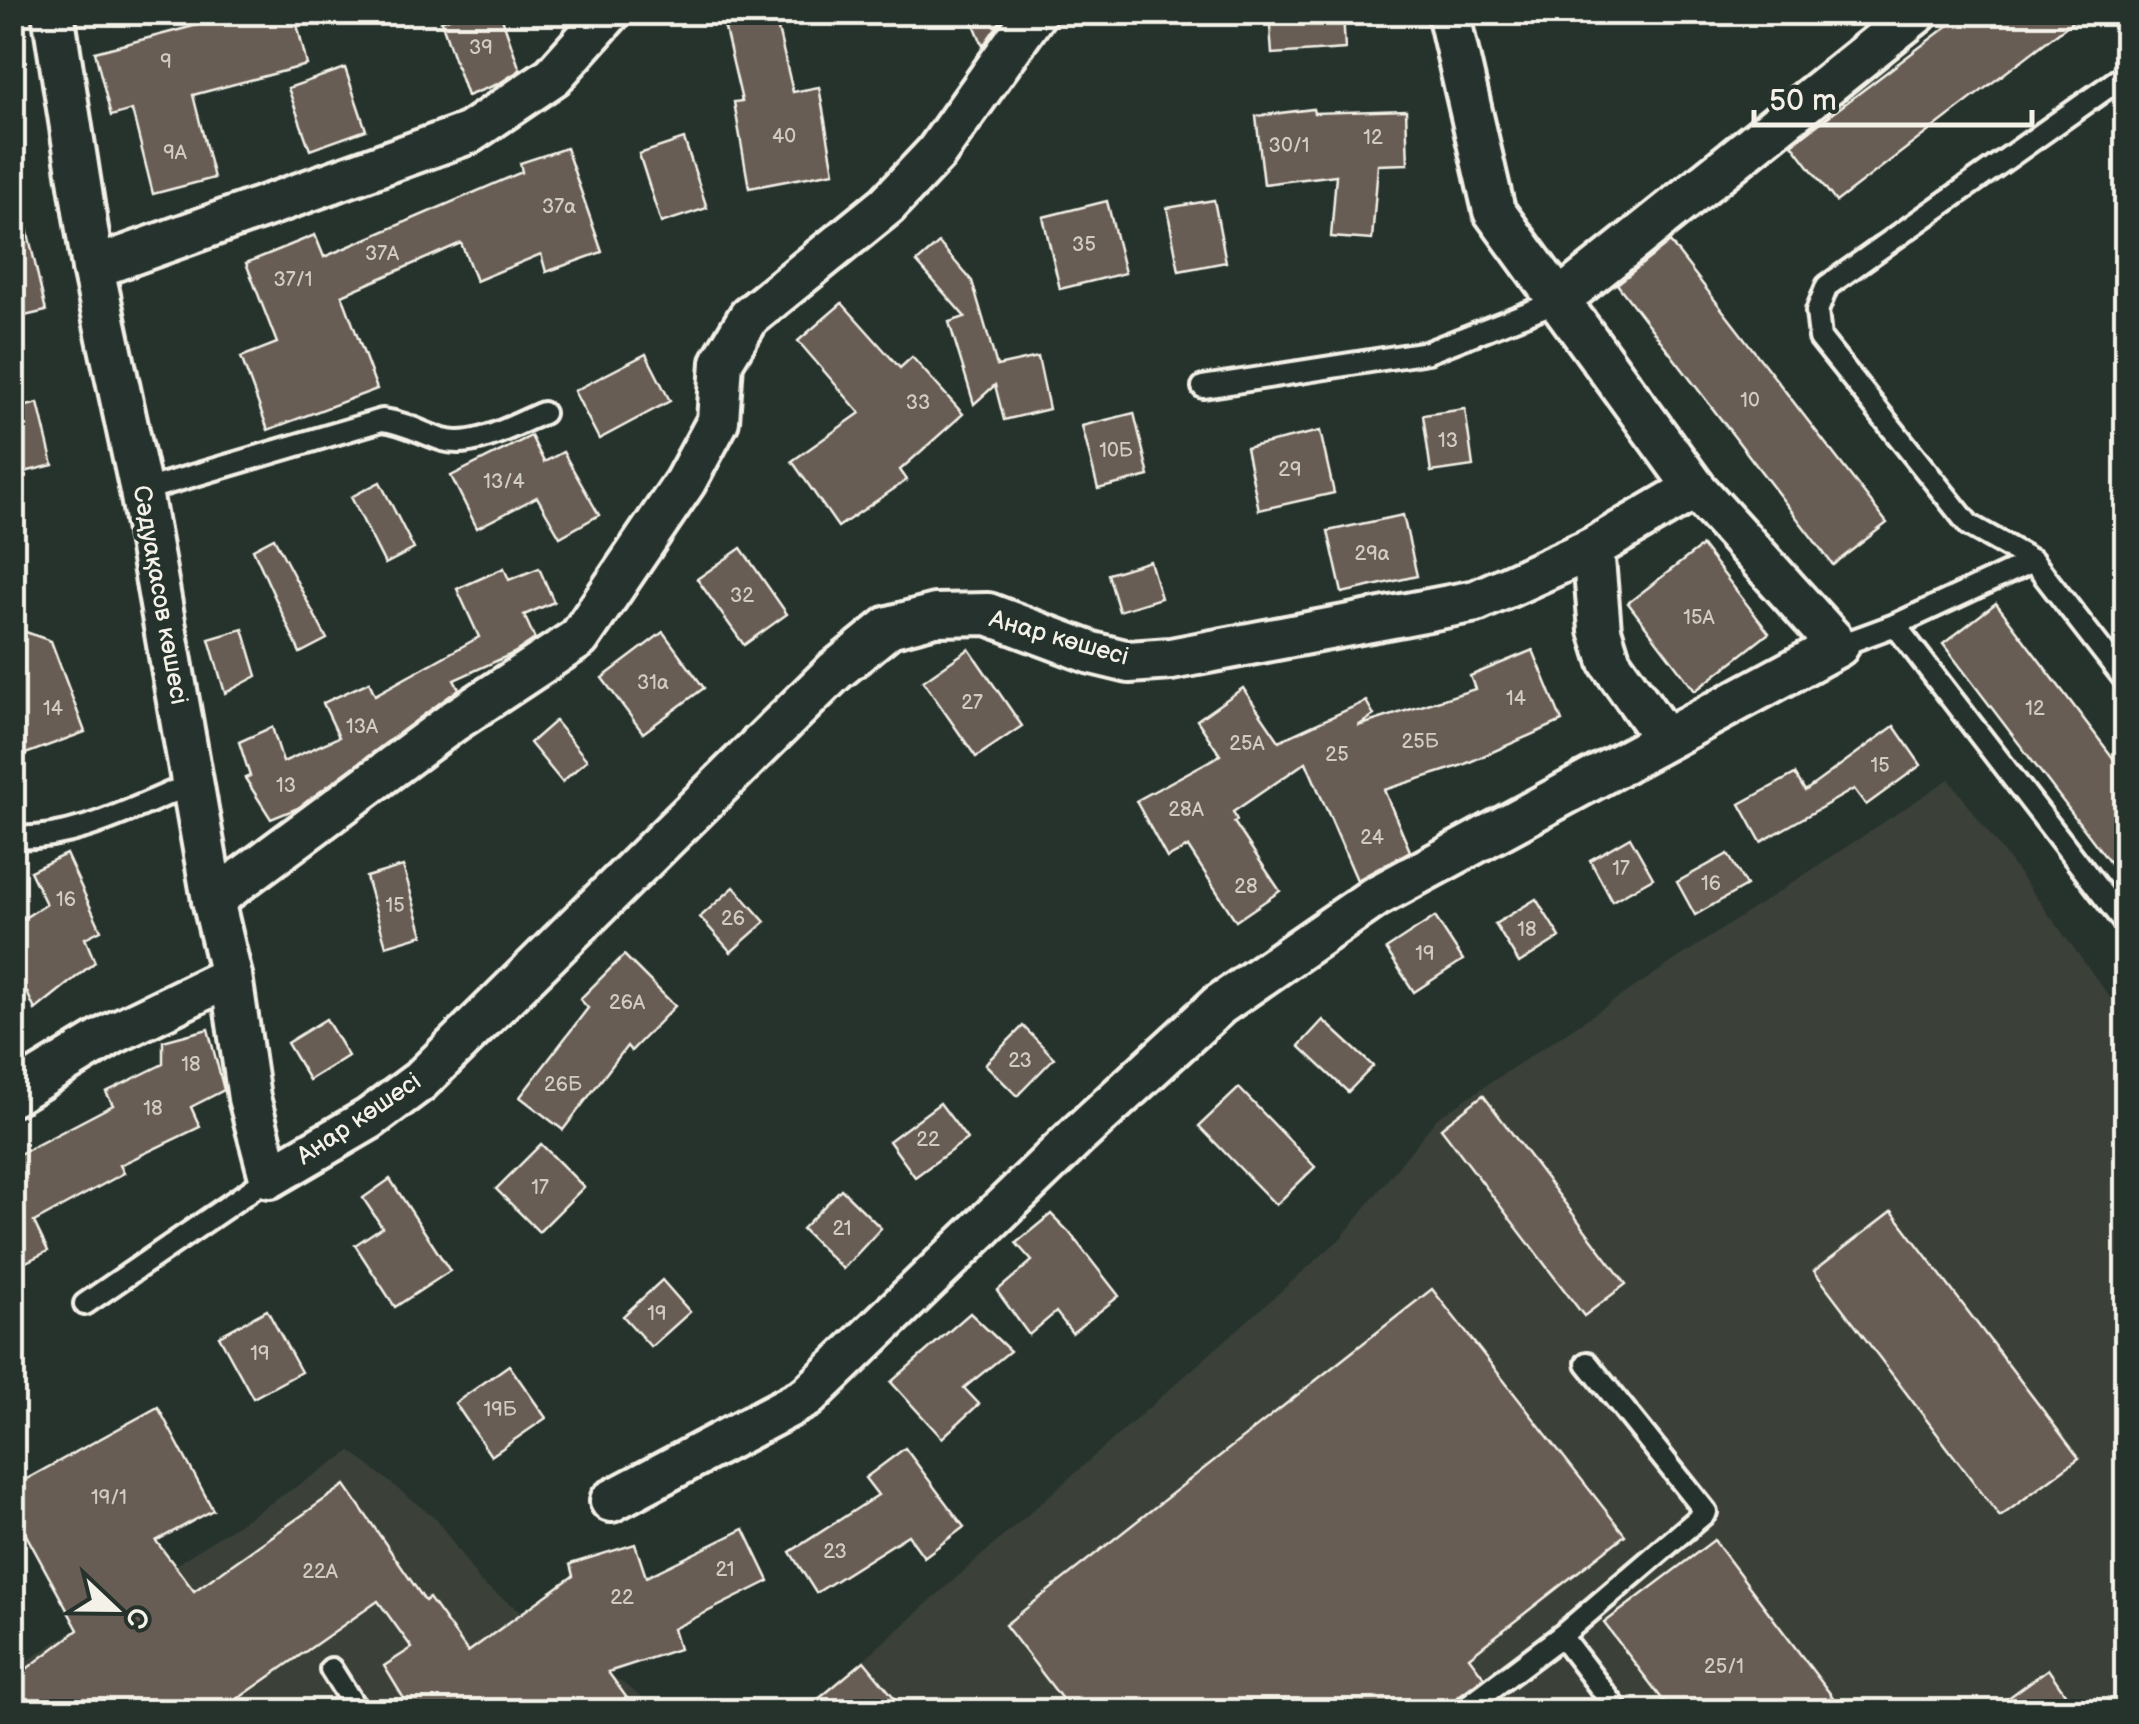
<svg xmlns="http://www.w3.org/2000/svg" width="2139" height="1724" viewBox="0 0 2139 1724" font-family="'Balsamiq Sans',sans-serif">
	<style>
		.built { fill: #3a4039 }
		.building { fill: #685d54; stroke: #f4f1e8; stroke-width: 2.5 }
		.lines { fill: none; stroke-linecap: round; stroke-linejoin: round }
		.service-casing { stroke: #f4f1e8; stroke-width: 28 }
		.minor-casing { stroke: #f4f1e8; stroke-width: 48 }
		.service { stroke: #26332d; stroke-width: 20 }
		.minor { stroke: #26332d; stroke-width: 40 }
		.labels { text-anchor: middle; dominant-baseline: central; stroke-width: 8; stroke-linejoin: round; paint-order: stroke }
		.number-label { font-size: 20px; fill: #d1ccc3 }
		.street-label { font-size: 25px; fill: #f4f1e8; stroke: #26332d }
	</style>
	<rect width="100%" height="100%" fill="#26332d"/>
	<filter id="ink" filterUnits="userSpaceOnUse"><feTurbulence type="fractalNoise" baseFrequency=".01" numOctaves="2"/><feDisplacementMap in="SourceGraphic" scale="20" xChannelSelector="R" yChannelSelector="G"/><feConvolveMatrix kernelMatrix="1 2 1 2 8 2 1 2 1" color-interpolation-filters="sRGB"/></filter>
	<g filter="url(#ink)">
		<!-- built -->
		<g class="built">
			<path d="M 1949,779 L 2126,1019 L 2126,1711 L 799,1712 L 870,1654 L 1341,1238 L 1437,1118 Z"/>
			<path d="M 351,1451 L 437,1520 L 481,1583 L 662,1711 L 13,1712 L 13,1670 Z"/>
		</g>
		<!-- building -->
		<g class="building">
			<path d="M 247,12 L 294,12 L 307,65 L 193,95 L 214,178 L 153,194 L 132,110 L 111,116 L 95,52 Z"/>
			<path d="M 464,12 L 500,12 L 520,70 L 498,84 L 467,96 L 441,21 Z"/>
			<path d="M 721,12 L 774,12 L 793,92 L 819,87 L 834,172 L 749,188 L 734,102 L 742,101 Z"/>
			<path d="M 969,12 L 1007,12 L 983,46 Z"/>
			<path d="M 1269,12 L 1343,12 L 1345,49 L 1272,54 Z"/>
			<path d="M 1966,12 L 2085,12 L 1836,202 L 1792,144 Z"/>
			<path d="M 345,68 L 366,130 L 310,150 L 288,88 Z"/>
			<path d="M 1313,109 L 1314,113 L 1406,110 L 1408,164 L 1378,165 L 1372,240 L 1331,237 L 1336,175 L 1264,184 L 1256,116 Z"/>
			<path d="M 684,139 L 707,208 L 661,223 L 639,154 Z"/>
			<path d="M 566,148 L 602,252 L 546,272 L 541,254 L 476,281 L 461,243 L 342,295 L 377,389 L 268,430 L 241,357 L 277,343 L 246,263 L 315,235 L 324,257 L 522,172 L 520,163 Z"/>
			<path d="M 1214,200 L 1226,262 L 1179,271 L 1167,208 Z"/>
			<path d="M 1107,201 L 1125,273 L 1060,289 L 1043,217 Z"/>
			<path d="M 25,220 L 46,311 L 12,319 L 12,221 Z"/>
			<path d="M 1670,242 L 1887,523 L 1833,565 L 1617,284 Z"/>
			<path d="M 939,243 L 972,281 L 997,366 L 1038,357 L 1049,409 L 1004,420 L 995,385 L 974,404 L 949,322 L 965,317 L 917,262 Z"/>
			<path d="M 842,303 L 900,368 L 912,357 L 963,414 L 900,470 L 907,480 L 838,527 L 792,461 L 860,413 L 798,341 Z"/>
			<path d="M 646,354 L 670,401 L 599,439 L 574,391 Z"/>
			<path d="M 38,403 L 53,465 L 12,475 L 12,410 Z"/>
			<path d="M 1465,409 L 1473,466 L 1431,472 L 1423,415 Z"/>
			<path d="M 1134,413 L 1149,476 L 1098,489 L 1082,426 Z"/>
			<path d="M 1320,431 L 1334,493 L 1259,510 L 1246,448 Z"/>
			<path d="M 531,436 L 544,462 L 563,452 L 599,515 L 560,537 L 537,497 L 477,528 L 451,476 Z"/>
			<path d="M 380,482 L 414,549 L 385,564 L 351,497 Z"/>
			<path d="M 1403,515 L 1417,576 L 1342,593 L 1328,531 Z"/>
			<path d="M 274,538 L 327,639 L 300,653 L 253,549 Z"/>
			<path d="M 1702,546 L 1769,633 L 1695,691 L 1628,603 Z"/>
			<path d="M 741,548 L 787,614 L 744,645 L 697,579 Z"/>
			<path d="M 1150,561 L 1161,598 L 1119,611 L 1108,574 Z"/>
			<path d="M 504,568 L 509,580 L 539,568 L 554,602 L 524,615 L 535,639 L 514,653 L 454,680 L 459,689 L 298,808 L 271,819 L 245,778 L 250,776 L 239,742 L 272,727 L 283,762 L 339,737 L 323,703 L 369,682 L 375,695 L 479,637 L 457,589 Z"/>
			<path d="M 1996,603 L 2126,775 L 2126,884 L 1943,644 Z"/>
			<path d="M 12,627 L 51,641 L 85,732 L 12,759 Z"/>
			<path d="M 243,629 L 257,676 L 225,693 L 209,639 Z"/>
			<path d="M 663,632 L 704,688 L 643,733 L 602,678 Z"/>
			<path d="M 969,649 L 1022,726 L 976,757 L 923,681 Z"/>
			<path d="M 1533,650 L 1562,721 L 1463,765 L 1384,790 L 1410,851 L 1357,880 L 1306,762 L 1233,812 L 1237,820 L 1234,822 L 1280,891 L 1236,921 L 1188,847 L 1167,858 L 1136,801 L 1220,755 L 1197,720 L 1243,688 L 1279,741 L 1366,701 L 1374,715 L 1358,726 L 1475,689 L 1470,676 Z"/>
			<path d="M 555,721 L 587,760 L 562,782 L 530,743 Z"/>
			<path d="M 1894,726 L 1921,765 L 1866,805 L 1854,789 L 1761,842 L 1740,804 L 1795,774 L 1805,791 Z"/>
			<path d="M 1630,837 L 1653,878 L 1612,901 L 1590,860 Z"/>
			<path d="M 66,854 L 101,930 L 85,938 L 95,962 L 35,1010 L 12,959 L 12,926 L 46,904 L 30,871 Z"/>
			<path d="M 1728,854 L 1746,886 L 1695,915 L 1677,882 Z"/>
			<path d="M 403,866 L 423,935 L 386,946 L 366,877 Z"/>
			<path d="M 734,887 L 765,922 L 731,952 L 700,917 Z"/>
			<path d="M 1536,899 L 1560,937 L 1519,963 L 1495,924 Z"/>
			<path d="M 1435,917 L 1463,960 L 1414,992 L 1386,949 Z"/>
			<path d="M 624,955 L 675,1006 L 631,1051 L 627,1046 L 563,1130 L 520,1097 L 588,1008 L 580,999 Z"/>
			<path d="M 326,1019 L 348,1056 L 309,1080 L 287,1043 Z"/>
			<path d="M 1323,1020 L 1373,1066 L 1348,1092 L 1299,1046 Z"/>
			<path d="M 1023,1026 L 1054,1058 L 1017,1096 L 985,1064 Z"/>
			<path d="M 208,1029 L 224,1090 L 191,1107 L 200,1127 L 120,1165 L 124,1173 L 34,1222 L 48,1251 L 12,1269 L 12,1158 L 113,1105 L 106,1092 L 163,1064 L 163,1041 Z"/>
			<path d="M 1239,1088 L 1315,1167 L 1276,1205 L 1199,1126 Z"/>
			<path d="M 1483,1095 L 1626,1284 L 1584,1316 L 1441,1128 Z"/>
			<path d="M 940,1103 L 967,1139 L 915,1177 L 889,1141 Z"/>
			<path d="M 541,1144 L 584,1187 L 539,1232 L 496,1189 Z"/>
			<path d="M 390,1179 L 450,1271 L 395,1307 L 355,1245 L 382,1227 L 363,1198 Z"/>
			<path d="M 841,1189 L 881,1228 L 843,1269 L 802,1229 Z"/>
			<path d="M 1892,1211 L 2079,1458 L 2000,1517 L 1814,1271 Z"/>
			<path d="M 1051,1214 L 1069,1232 L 1119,1296 L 1072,1333 L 1056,1312 L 1029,1335 L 997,1291 L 1032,1261 L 1016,1243 Z"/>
			<path d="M 662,1280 L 690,1312 L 651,1347 L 623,1316 Z"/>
			<path d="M 1432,1289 L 1625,1535 L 1469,1657 L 1484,1677 L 1452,1701 L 1447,1712 L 1072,1712 L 1005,1625 Z"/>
			<path d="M 267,1310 L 301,1372 L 253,1398 L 219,1336 Z"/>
			<path d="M 970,1313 L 1010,1351 L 964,1388 L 979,1404 L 942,1438 L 891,1382 Z"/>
			<path d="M 509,1365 L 546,1418 L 491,1456 L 455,1403 Z"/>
			<path d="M 158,1407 L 213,1510 L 156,1541 L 194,1591 L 345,1485 L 425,1601 L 429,1598 L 468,1652 L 573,1576 L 570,1564 L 635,1544 L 646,1577 L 744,1529 L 769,1581 L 673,1629 L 679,1649 L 608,1672 L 637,1712 L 412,1712 L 384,1666 L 412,1648 L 378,1601 L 219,1712 L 12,1712 L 12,1680 L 78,1630 L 12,1509 L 12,1487 Z"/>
			<path d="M 905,1448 L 964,1527 L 924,1557 L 908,1535 L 816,1593 L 790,1552 L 878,1495 L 865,1478 Z"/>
			<path d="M 1714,1540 L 1844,1712 L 1672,1712 L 1604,1623 Z"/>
			<path d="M 864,1661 L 906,1712 L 803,1712 Z"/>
			<path d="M 2048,1669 L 2078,1712 L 1989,1712 Z"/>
		</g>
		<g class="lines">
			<defs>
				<g id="service">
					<path d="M 2126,74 L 1827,286 L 1817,311 L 1820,338 L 1969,525 L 2033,561 L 2126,681"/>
					<path d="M 1203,387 L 1428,352 L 1558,301"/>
					<path d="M 141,491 L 382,420 C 404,422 421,433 443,440 C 475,449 513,425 543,413"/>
					<path d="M 1895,625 L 2126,925"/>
					<path d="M 1838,646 L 1895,625 L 2033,561"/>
					<path d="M 12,837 C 73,842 139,805 194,783"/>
					<path d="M 85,1304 L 270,1177"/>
					<path d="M 1561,1636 L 1706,1512 L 1587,1363"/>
					<path d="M 331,1669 L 358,1712"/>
					<path d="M 1460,1712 L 1561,1636 L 1619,1712"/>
				</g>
				<g id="minor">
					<path d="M 53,12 L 93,268 L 141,491 L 213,900 L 231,976 L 249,1098 L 270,1177 L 369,1119 L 420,1081 L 835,671 L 889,627 L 935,615 L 988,614 L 1092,653 L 1129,662 L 1171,659 L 1476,601 L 1593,548 L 1600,630 L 1610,662 L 1665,739"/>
					<path d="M 93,268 L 469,133 L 553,76 L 610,12"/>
					<path d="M 1558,301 L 1918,12"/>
					<path d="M 1593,548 L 1695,488"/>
					<path d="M 213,900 L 454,721 L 579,638 L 685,482 L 718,421 L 722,362 L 749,317 L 887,205 L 936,153 L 1036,12"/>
					<path d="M 12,1095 L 112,1034 L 231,976"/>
					<path d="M 611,1501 L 807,1397 L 1079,1134 L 1219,1005 L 1375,897 L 1838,646 L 1695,488 L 1494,211 L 1448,12"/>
				</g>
			</defs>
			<!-- service casing -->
			<use href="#service" class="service-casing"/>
			<!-- minor casing -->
			<use href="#minor" class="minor-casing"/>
			<!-- service -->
			<use href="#service" class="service"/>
			<!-- minor -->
			<use href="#minor" class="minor"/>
		</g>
	</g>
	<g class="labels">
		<!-- number labels -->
		<g class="number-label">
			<text x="481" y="48">39</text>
			<text x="166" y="62">9</text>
			<text x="784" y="137">40</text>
			<text x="1373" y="138">12</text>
			<text x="1289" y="146">30/1</text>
			<text x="175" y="153">9А</text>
			<text x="559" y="207">37а</text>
			<text x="1084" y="245">35</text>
			<text x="382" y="254">37А</text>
			<text x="293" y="280">37/1</text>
			<text x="1750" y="401">10</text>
			<text x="918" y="403">33</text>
			<text x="1448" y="441">13</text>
			<text x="1116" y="451">10Б</text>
			<text x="1290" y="470">29</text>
			<text x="504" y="482">13/4</text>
			<text x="1372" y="554">29а</text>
			<text x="742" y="596">32</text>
			<text x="1699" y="618">15А</text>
			<text x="653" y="683">31а</text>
			<text x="1516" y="699">14</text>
			<text x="972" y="703">27</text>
			<text x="53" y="709">14</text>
			<text x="2035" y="709">12</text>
			<text x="362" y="727">13А</text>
			<text x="1420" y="742">25Б</text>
			<text x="1247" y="744">25А</text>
			<text x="1337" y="755">25</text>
			<text x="1880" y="766">15</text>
			<text x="286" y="786">13</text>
			<text x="1186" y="810">28А</text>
			<text x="1372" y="838">24</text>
			<text x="1621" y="869">17</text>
			<text x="1711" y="884">16</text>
			<text x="1246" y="887">28</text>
			<text x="66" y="900">16</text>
			<text x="395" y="906">15</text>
			<text x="733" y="919">26</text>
			<text x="1527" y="930">18</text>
			<text x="1425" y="954">19</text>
			<text x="627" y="1003">26А</text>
			<text x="1020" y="1061">23</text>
			<text x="191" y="1065">18</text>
			<text x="563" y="1085">26Б</text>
			<text x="153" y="1109">18</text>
			<text x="928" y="1140">22</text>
			<text x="540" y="1188">17</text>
			<text x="842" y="1229">21</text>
			<text x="657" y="1314">19</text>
			<text x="260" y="1354">19</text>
			<text x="500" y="1410">19Б</text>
			<text x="109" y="1498">19/1</text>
			<text x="835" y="1552">23</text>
			<text x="725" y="1570">21</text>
			<text x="320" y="1572">22А</text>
			<text x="622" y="1598">22</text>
			<text x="1724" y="1667">25/1</text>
		</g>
		<!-- street labels -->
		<g class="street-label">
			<text transform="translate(160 595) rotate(80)">Сәдуақасов көшесі</text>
			<text transform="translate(1059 638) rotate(16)">Анар көшесі</text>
			<text transform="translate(359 1119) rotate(-34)">Анар көшесі</text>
		</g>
	</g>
	<!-- margin -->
	<rect width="2139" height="1724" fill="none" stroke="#26332d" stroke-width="50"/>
	<rect x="25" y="25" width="2089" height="1674" fill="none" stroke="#f4f1e8" stroke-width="4" filter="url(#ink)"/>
	<!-- north arrow -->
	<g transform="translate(115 1609) rotate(112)" stroke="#26332d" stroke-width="8" paint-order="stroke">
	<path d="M0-8L18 38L0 25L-18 38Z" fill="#f4f1e8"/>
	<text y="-15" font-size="28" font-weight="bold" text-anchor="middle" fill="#f4f1e8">С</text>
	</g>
	<!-- scale -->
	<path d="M1754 110v15h278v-15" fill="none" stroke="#f4f1e8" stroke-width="5"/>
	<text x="1769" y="110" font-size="30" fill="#f4f1e8" stroke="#26332d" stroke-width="8" paint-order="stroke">50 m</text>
</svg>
